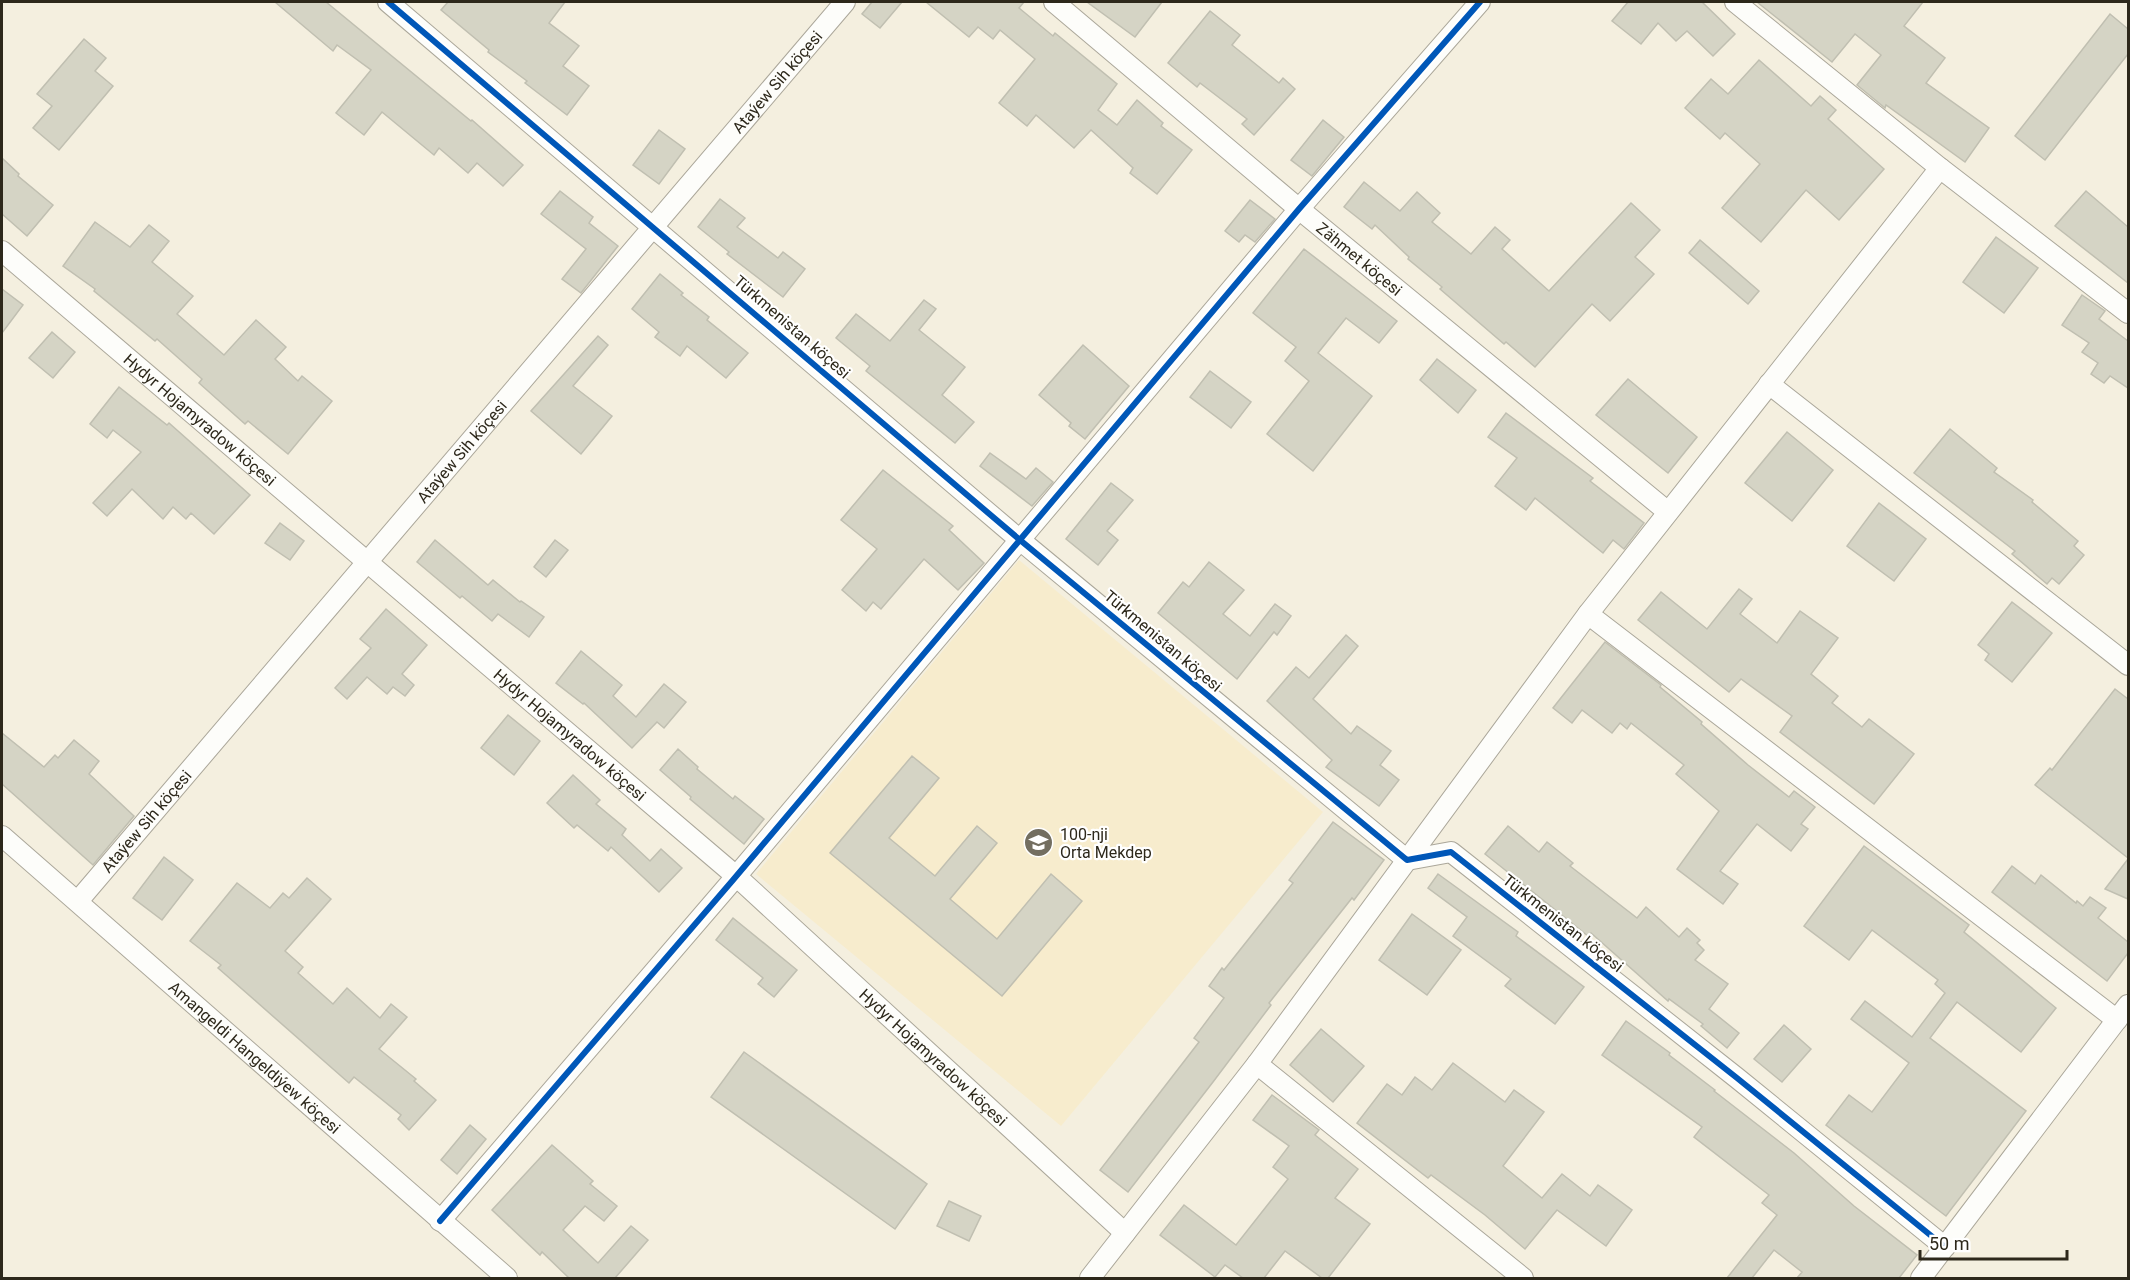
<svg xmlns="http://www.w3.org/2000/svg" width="2130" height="1280" viewBox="0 0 2130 1280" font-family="Roboto,sans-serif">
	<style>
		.built { fill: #f7eccd }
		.building { fill: #d5d4c5; stroke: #c0bfb1; stroke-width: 1.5 }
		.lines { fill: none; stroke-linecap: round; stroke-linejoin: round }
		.minor-casing { stroke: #aba79a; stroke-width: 22 }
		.minor { stroke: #fdfdfa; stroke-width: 20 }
		.cycleway-casing { stroke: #fff; stroke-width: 10 }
		.cycleway { stroke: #0057b8; stroke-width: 6 }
		.labels { text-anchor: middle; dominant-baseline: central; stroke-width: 4.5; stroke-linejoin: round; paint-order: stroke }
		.street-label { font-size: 16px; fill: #2d281b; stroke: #fff }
		.poi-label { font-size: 16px; fill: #2d281b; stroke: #fff; text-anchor: start }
	</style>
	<rect width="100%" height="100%" fill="#f4efdf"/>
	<!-- built -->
	<path class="built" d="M 1019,560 L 1323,812 L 1061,1126 L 756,874 Z"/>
	<!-- building -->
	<g class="building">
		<path d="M 275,2 L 326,2 L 471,121 L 472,120 L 523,165 L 503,186 L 477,163 L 468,173 L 439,148 L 434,155 L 382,112 L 364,135 L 336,113 L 371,70 L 337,45 L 333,51 Z"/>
		<path d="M 448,2 L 565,2 L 549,23 L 579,46 L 563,66 L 589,86 L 567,115 L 525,83 L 527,81 L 488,52 L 489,50 L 441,10 Z"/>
		<path d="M 872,2 L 902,2 L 880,28 L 862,14 Z"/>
		<path d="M 926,2 L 1024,2 L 1019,8 L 1053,36 L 1055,33 L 1117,84 L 1098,110 L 1117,125 L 1137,100 L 1163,123 L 1161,126 L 1192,150 L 1157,194 L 1130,173 L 1133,168 L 1091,130 L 1074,148 L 1036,115 L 1027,126 L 999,103 L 1035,59 L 1000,30 L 993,39 L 978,27 L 969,37 Z"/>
		<path d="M 1087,2 L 1162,2 L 1135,37 Z"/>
		<path d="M 1628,2 L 1702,2 L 1735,34 L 1713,56 L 1687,31 L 1676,41 L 1658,23 L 1641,44 L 1612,21 Z"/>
		<path d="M 1757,2 L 1923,2 L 1904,26 L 1945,58 L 1926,83 L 1989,128 L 1965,162 L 1886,105 L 1885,108 L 1857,85 L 1881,55 L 1855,34 L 1832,62 Z"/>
		<path d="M 1210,11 L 1240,35 L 1232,45 L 1279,83 L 1283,78 L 1295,89 L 1254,135 L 1242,124 L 1247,119 L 1200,83 L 1197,87 L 1168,63 Z"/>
		<path d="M 2110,14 L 2128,29 L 2128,54 L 2045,160 L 2015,136 Z"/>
		<path d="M 84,39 L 106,58 L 95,71 L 113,86 L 59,150 L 33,128 L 52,106 L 37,94 Z"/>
		<path d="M 1759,60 L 1811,106 L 1820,96 L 1836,110 L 1828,119 L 1884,169 L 1839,220 L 1806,190 L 1761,242 L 1722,208 L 1760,164 L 1725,133 L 1720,139 L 1685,108 L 1711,79 L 1728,94 Z"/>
		<path d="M 1323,120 L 1344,137 L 1312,176 L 1291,160 Z"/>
		<path d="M 659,130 L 685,149 L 659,184 L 633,165 Z"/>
		<path d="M 2,158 L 19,174 L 18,176 L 53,205 L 27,236 L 2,214 Z"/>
		<path d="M 1364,182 L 1400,211 L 1417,192 L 1440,213 L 1432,222 L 1471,254 L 1495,227 L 1510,240 L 1502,249 L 1549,291 L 1631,203 L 1660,230 L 1635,257 L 1654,274 L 1610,321 L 1592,304 L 1535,367 L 1506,342 L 1504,344 L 1440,289 L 1442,287 L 1408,259 L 1409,257 L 1375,225 L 1372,229 L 1344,207 Z"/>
		<path d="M 560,191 L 593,217 L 589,223 L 618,246 L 581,293 L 562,279 L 586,249 L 541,214 Z"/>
		<path d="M 2086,191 L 2128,227 L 2128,283 L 2055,226 Z"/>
		<path d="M 720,199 L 745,218 L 737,227 L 778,258 L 783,252 L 805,269 L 783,297 L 727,254 L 729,252 L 698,227 Z"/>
		<path d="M 1250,200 L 1275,219 L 1255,242 L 1245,235 L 1239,242 L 1225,231 Z"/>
		<path d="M 95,222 L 130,247 L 149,225 L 169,241 L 152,262 L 193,296 L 177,314 L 224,355 L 256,320 L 286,347 L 275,359 L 298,381 L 302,376 L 332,401 L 288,454 L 248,421 L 245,424 L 199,383 L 202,379 L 157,339 L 155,341 L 94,291 L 95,289 L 63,266 Z"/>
		<path d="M 1996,237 L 2038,268 L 2004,313 L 1963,282 Z"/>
		<path d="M 1700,240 L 1759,291 L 1748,304 L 1689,253 Z"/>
		<path d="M 1304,249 L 1397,321 L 1379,343 L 1346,318 L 1318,353 L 1372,396 L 1313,471 L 1267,434 L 1309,381 L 1285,361 L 1296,347 L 1253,313 Z"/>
		<path d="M 660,274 L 683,293 L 681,295 L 709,317 L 707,320 L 748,353 L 726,378 L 687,346 L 680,356 L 655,337 L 659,332 L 632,309 Z"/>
		<path d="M 2,289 L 23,305 L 2,333 Z"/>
		<path d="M 2082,295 L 2105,311 L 2099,319 L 2128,341 L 2128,388 L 2110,376 L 2104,383 L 2091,374 L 2098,363 L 2082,352 L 2089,343 L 2062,325 Z"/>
		<path d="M 924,300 L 936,309 L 919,330 L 965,367 L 942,395 L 974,422 L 955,443 L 866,371 L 870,366 L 836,338 L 856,314 L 890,341 Z"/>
		<path d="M 52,332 L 75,352 L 53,378 L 29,358 Z"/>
		<path d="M 598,336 L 608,345 L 573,386 L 612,416 L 581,454 L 531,411 Z"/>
		<path d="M 1083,345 L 1129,386 L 1085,439 L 1069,426 L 1071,423 L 1039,395 Z"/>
		<path d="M 1437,359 L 1476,390 L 1458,413 L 1420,380 Z"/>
		<path d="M 1210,371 L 1251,402 L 1231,428 L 1190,397 Z"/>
		<path d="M 1628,379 L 1697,437 L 1668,473 L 1596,415 Z"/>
		<path d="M 119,387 L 167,425 L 169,423 L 250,495 L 214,534 L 191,513 L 186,519 L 173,507 L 163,519 L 132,489 L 107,516 L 93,503 L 141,452 L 113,430 L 107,438 L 90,424 Z"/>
		<path d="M 1506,413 L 1593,478 L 1590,481 L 1644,523 L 1624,549 L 1613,540 L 1603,553 L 1535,498 L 1526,510 L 1495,486 L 1517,458 L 1488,437 Z"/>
		<path d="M 1950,429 L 1997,468 L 1994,472 L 2033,500 L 2032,502 L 2078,541 L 2074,546 L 2084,555 L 2059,584 L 2052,578 L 2047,584 L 2012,554 L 2015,551 L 1914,473 Z"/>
		<path d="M 1787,432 L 1833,470 L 1792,521 L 1745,483 Z"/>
		<path d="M 990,453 L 1026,479 L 1036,468 L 1053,482 L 1032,506 L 980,466 Z"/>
		<path d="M 883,470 L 953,526 L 949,530 L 984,563 L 958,590 L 924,559 L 881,609 L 873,602 L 866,611 L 842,590 L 877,549 L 841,520 Z"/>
		<path d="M 1111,483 L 1133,500 L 1107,531 L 1118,540 L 1098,565 L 1066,539 Z"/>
		<path d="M 1879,503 L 1926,539 L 1894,581 L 1847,546 Z"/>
		<path d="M 280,523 L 304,541 L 290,560 L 265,543 Z"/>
		<path d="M 435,540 L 488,585 L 493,580 L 520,602 L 521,601 L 544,617 L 529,637 L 498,614 L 492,621 L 462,596 L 460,598 L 417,562 Z"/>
		<path d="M 555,540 L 568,550 L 546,577 L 534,567 Z"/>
		<path d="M 1209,562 L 1244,590 L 1223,614 L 1250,636 L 1275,604 L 1291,616 L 1277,635 L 1274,632 L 1237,679 L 1158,613 L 1183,582 L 1189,587 Z"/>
		<path d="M 1739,589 L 1752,599 L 1740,614 L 1777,643 L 1800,611 L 1838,638 L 1811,674 L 1838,696 L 1832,703 L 1862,727 L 1869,719 L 1914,754 L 1874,804 L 1780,732 L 1792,716 L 1741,679 L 1729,692 L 1638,620 L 1661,592 L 1707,629 Z"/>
		<path d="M 2012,602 L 2052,633 L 2012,682 L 1985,660 L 1989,654 L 1978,645 Z"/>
		<path d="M 386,609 L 427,645 L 402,674 L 414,685 L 405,696 L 393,687 L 387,694 L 367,677 L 347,699 L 335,688 L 371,648 L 360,639 Z"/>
		<path d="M 1346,635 L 1358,646 L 1313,699 L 1351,734 L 1357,726 L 1391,751 L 1380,765 L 1399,780 L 1379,806 L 1326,767 L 1332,760 L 1267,701 L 1296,667 L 1309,678 Z"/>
		<path d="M 1605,642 L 1661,685 L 1660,687 L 1702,722 L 1701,724 L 1748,765 L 1789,797 L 1794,791 L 1815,807 L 1801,824 L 1808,829 L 1791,851 L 1757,824 L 1720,871 L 1738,884 L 1723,904 L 1677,869 L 1719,811 L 1676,774 L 1684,765 L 1631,723 L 1627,729 L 1620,723 L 1612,733 L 1582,710 L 1572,723 L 1553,708 Z"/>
		<path d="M 581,651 L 622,685 L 613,696 L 636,717 L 664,684 L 686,702 L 664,728 L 657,722 L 632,748 L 584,703 L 583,704 L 556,683 Z"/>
		<path d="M 2115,689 L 2128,699 L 2128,858 L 2035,785 L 2050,768 L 2052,770 Z"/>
		<path d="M 508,715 L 540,741 L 514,775 L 481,748 Z"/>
		<path d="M 2,733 L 44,767 L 55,755 L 58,758 L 74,740 L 99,761 L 89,774 L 134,816 L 93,865 L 2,784 Z"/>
		<path d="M 678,749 L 698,767 L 697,769 L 733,799 L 735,796 L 764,819 L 744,844 L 690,799 L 691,797 L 660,770 Z"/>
		<path d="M 912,756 L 939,778 L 889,838 L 935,876 L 977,826 L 997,843 L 950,899 L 997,939 L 1051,874 L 1082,901 L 1002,996 L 830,853 Z"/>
		<path d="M 573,775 L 600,800 L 596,804 L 626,829 L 622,835 L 650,861 L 661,849 L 682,868 L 659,892 L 611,847 L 608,851 L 577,825 L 574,828 L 547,803 Z"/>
		<path d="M 1333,822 L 1384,860 L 1354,900 L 1352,898 L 1269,1003 L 1271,1005 L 1213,1082 L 1128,1192 L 1100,1170 L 1199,1042 L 1194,1038 L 1224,998 L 1209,986 L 1222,968 L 1224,970 L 1293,883 L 1289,880 Z"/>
		<path d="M 1508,826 L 1539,852 L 1547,842 L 1573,863 L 1570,866 L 1637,918 L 1646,907 L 1679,937 L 1687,928 L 1700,940 L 1697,943 L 1704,950 L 1695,960 L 1728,984 L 1709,1009 L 1739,1033 L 1727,1048 L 1701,1026 L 1703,1024 L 1669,999 L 1668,1001 L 1591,933 L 1588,936 L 1485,854 Z"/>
		<path d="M 1864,846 L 1969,925 L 1964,932 L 2056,1008 L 2021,1052 L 1957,1002 L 1930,1038 L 2026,1111 L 1946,1216 L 1826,1125 L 1849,1095 L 1872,1112 L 1909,1063 L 1851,1019 L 1865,1001 L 1912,1037 L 1945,993 L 1935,984 L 1938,980 L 1872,930 L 1849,960 L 1804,926 Z"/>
		<path d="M 164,857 L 193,880 L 162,920 L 133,898 Z"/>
		<path d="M 2128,859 L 2128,899 L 2105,889 Z"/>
		<path d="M 2012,866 L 2035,884 L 2041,875 L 2076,903 L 2077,901 L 2083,906 L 2090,897 L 2106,908 L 2098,918 L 2128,942 L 2128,953 L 2107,981 L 1992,892 Z"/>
		<path d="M 1438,874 L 1518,932 L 1516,936 L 1584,987 L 1555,1024 L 1505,986 L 1511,979 L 1453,936 L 1467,917 L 1428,888 Z"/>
		<path d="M 307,878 L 331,899 L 285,951 L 303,967 L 298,973 L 333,1004 L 347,988 L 380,1018 L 391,1004 L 407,1017 L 379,1049 L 416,1079 L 414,1081 L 436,1100 L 409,1130 L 398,1119 L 401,1115 L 354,1077 L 349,1083 L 218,968 L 221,965 L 190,941 L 237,883 L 270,908 L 283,893 L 289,898 Z"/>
		<path d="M 1412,914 L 1461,950 L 1427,995 L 1379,960 Z"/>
		<path d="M 733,918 L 797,970 L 774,997 L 758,984 L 763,978 L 716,940 Z"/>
		<path d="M 1626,1021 L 1670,1053 L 1669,1055 L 1715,1090 L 1714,1091 L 1794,1153 L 1854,1206 L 1917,1255 L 1899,1278 L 1797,1278 L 1802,1272 L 1774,1250 L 1752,1278 L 1727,1278 L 1777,1215 L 1762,1203 L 1769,1195 L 1694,1137 L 1702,1127 L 1602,1055 Z"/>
		<path d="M 1784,1025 L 1811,1049 L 1782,1082 L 1754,1059 Z"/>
		<path d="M 1321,1029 L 1364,1066 L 1333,1102 L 1290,1065 Z"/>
		<path d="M 744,1052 L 927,1184 L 895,1229 L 711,1097 Z"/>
		<path d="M 1453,1063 L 1505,1102 L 1514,1090 L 1544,1112 L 1503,1166 L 1542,1198 L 1562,1174 L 1590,1196 L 1598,1185 L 1632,1210 L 1606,1246 L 1557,1210 L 1525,1249 L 1485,1215 L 1431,1175 L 1428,1178 L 1357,1123 L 1387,1084 L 1402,1095 L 1415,1077 L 1432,1090 Z"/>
		<path d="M 1272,1095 L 1319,1130 L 1315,1135 L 1358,1169 L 1335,1198 L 1370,1224 L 1328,1278 L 1322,1278 L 1285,1251 L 1264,1278 L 1243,1278 L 1225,1265 L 1215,1277 L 1160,1235 L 1184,1205 L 1236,1245 L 1288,1179 L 1273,1167 L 1289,1146 L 1253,1120 Z"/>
		<path d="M 470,1125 L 486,1139 L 457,1174 L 441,1160 Z"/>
		<path d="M 552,1145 L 593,1181 L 590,1184 L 617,1206 L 604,1221 L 585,1206 L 563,1230 L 598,1263 L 631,1226 L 648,1240 L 615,1278 L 569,1278 L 542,1252 L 540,1255 L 492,1210 Z"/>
		<path d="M 949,1201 L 981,1216 L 969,1241 L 937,1226 Z"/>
	</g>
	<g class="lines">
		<defs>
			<g id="minor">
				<path d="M 388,2 L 1020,540 L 1407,860 L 1451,852 L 1737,1078 L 1945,1247"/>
				<path id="s1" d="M 1054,2 L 1299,209 L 1668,512"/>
				<path d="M 1735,2 L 1940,168 L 2128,313"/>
				<path id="s2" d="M 2,251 L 736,876 L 1125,1233"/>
				<path d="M 1769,384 L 2128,665"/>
				<path d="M 1588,614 L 2117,1020"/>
				<path id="s3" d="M 2,836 L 507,1278"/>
				<path id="s4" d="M 78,901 L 845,2"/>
				<path d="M 1257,1064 L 1523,1278"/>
				<path d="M 440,1221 L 733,880 L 1299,209 L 1480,2"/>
				<path d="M 1090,1278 L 1257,1064 L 1588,614 L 1940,168"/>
				<path d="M 1921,1278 L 2128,1005"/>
			</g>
		</defs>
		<!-- minor casing -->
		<use href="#minor" class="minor-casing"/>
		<!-- minor -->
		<use href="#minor" class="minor"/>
		<defs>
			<g id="cycleway">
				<path d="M 388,2 L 1020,540 L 1407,860 L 1451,852 L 1737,1078 L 1945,1247"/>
				<path d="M 440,1221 L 733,880 L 1299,209 L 1480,2"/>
			</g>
		</defs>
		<!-- cycleway casing -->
		<use href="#cycleway" class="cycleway-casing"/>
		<!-- cycleway -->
		<use href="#cycleway" class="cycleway"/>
	</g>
	<!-- icons -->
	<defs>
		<symbol id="school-disc" viewBox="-11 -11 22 22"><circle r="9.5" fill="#736e60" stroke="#fff"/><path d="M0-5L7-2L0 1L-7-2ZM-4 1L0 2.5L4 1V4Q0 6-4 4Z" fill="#fff"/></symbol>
	</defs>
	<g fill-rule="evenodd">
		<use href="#school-disc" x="1022" y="826" width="33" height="33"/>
	</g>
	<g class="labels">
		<!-- street labels -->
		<g class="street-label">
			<text stroke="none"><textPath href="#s4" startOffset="1077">Ataýew Sih köçesi</textPath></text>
			<text stroke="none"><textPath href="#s1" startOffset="399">Zähmet köçesi</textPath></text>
			<text transform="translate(792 327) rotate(41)">Türkmenistan köçesi</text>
			<text stroke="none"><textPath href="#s2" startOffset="260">Hydyr Hojamyradow köçesi</textPath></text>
			<text stroke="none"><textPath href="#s4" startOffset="591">Ataýew Sih köçesi</textPath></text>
			<text transform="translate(1163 641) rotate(40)">Türkmenistan köçesi</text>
			<text stroke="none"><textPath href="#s2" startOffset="746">Hydyr Hojamyradow köçesi</textPath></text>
			<text stroke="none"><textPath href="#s4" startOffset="105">Ataýew Sih köçesi</textPath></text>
			<text transform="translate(1563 923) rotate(38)">Türkmenistan köçesi</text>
			<text stroke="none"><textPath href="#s3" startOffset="336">Amangeldi Hangeldiýew köçesi</textPath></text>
			<text stroke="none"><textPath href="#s2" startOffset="1232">Hydyr Hojamyradow köçesi</textPath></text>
		</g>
		<!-- poi labels -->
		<g class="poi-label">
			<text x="1060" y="834">100-nji<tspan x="1060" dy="18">Orta Mekdep</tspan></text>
		</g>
	</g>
	<!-- border -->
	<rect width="2130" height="1280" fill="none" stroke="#2d281b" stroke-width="6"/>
	<!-- scale -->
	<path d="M1920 1250v9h147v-9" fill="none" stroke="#2d281b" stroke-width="3"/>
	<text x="1929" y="1250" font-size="18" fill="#2d281b" stroke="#ffffff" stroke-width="4.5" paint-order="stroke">50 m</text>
</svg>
